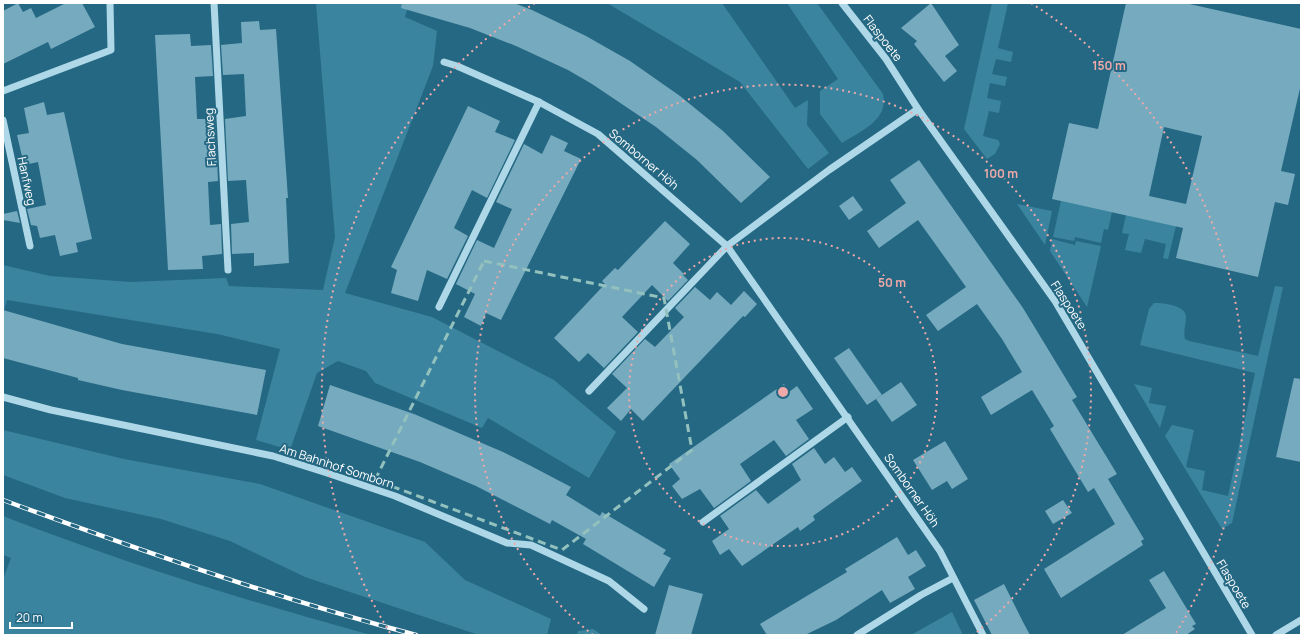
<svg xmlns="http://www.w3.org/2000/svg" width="1304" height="638" viewBox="0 0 1304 638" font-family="Manrope,sans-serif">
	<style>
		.green { fill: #3a84a0 }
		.building { fill: #76aabe; fill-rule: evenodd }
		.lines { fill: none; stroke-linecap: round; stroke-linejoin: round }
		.minor { stroke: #aed8e7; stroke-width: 7 }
		.rail-casing { stroke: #fff; stroke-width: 4.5 }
		.rail { stroke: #256883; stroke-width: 3; stroke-dasharray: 9; stroke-linecap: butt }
		.marked { fill: none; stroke: #93c1be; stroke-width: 3; stroke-dasharray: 8 5; stroke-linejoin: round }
		.ring { fill: none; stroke: #efa9a9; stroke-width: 2; stroke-dasharray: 2 4 }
		.labels { text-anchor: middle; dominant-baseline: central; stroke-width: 4; stroke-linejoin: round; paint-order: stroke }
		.street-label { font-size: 12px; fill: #fff; stroke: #256883 }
		.centre { fill: #efa9a9; stroke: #256883; stroke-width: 2 }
		.ring-label { font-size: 12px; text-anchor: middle; font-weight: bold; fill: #efa9a9; stroke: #256883; stroke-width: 4; stroke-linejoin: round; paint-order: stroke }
	</style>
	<rect width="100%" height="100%" fill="#256883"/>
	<!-- green -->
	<g class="green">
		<path d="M 316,3 L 409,3 L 405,17 L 437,31 L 433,66 L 345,293 L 432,317 L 554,380 L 616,432 L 589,478 L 488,418 L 482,428 L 375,383 L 366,371 L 338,361 L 317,373 L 290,450 L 256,440 L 280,349 L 217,334 L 7,300 L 3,314 L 3,265 L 50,276 L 131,282 L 226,278 L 229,286 L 323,290 L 335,237 Z"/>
		<path d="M 607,3 L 722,3 L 795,108 L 808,100 L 807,125 L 829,153 L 808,169 L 740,82 Z"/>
		<path d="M 787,3 L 817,3 L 883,94 C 889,120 861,131 842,143 L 820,114 L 820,91 L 838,79 Z"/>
		<path d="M 992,3 L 1008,3 L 998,48 L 1013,52 L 1011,62 L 996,59 L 992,74 L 1007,77 L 1005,86 L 990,83 L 987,98 L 1001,101 L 999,113 L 989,111 L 983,136 L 998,140 L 1000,144 L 995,154 L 987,159 L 964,129 Z"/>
		<path d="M 1061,201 L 1112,212 L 1108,230 L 1104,229 L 1101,243 L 1075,237 L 1074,241 L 1053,237 Z"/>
		<path d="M 1017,204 L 1052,211 L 1045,245 Z"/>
		<path d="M 1126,215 L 1176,226 L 1168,259 L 1163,258 L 1166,244 L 1145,239 L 1141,253 L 1125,250 L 1129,234 L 1122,233 Z"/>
		<path d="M 1052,239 L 1075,245 L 1076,241 L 1101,246 L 1087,307 L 1050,251 Z"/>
		<path d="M 1275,286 L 1283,287 L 1232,523 L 1222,529 L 1165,436 L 1172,425 L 1194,430 L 1186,467 L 1205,471 L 1202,490 L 1228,496 L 1255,373 L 1140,345 L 1149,309 L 1154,303 C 1163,303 1186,305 1186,317 C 1186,325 1183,330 1185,339 L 1189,341 L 1258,356 Z"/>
		<path d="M 1134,384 L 1152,388 L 1149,403 L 1166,406 L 1160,428 Z"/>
		<path d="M 3,430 L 124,459 L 260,484 L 425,542 L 465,580 L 551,619 L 547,635 L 479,635 L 305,577 L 230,541 L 161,519 L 65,498 L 3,475 Z"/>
		<path d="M 3,516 C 124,563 246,601 371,635 L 3,635 L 3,579 L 11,558 L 3,555 Z"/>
		<path d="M 952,612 L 963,635 L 911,635 Z"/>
		<path d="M 593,629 L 602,635 L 577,635 L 578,631 Z"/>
	</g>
	<!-- building -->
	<g class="building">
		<path d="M 18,3 L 23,12 L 31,8 L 36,18 L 66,3 L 82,3 L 95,27 L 51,49 L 48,42 L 3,64 L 3,11 Z"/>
		<path d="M 402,3 L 514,3 L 532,10 L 586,36 L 630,61 L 680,96 L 723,131 L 770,177 L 741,203 L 697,160 L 656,127 L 592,84 L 568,70 L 516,46 L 470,28 L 401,8 Z"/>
		<path d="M 931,3 L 959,45 L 945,56 L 957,71 L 944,82 L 914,44 L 917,41 L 901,28 Z"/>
		<path d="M 1126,3 L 1185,3 L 1301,29 L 1301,84 L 1281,171 L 1295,174 L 1288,205 L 1275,202 L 1258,277 L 1176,258 L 1183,228 L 1052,199 L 1069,123 L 1098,129 ZM 1164,127 L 1202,136 L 1186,204 L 1149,196 Z"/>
		<path d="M 259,21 L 260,30 L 276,29 L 288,198 L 286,198 L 289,263 L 254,266 L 254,253 L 232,254 L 231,224 L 249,222 L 246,180 L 228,181 L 225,119 L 246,116 L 244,74 L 223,75 L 221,45 L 242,43 L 241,22 Z"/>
		<path d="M 190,34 L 191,46 L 211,45 L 213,76 L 195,77 L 197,119 L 215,119 L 218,181 L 208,182 L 210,225 L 221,224 L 222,254 L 202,256 L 203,269 L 168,270 L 155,35 Z"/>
		<path d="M 44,102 L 47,115 L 64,112 L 92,239 L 76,243 L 78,252 L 60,256 L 55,235 L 40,238 L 37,226 L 31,225 L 27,209 L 46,205 L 38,162 L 24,165 L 17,135 L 29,133 L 24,108 Z"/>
		<path d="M 468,106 L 500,121 L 495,132 L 515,140 L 487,198 L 472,190 L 454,228 L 468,236 L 447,279 L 427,270 L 418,301 L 391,293 L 397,270 L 391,267 Z"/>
		<path d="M 551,135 L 568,143 L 564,151 L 581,159 L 501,320 L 486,313 L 481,326 L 464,317 L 475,294 L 456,284 L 477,240 L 494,248 L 512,209 L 496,202 L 524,144 L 542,154 Z"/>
		<path d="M 919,160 L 1023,308 L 1077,397 L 1072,400 L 1117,474 L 1108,479 L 1144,539 L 1141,541 L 1143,545 L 1061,598 L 1044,569 L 1115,524 L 1094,488 L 1088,492 L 1050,429 L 1054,426 L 1032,390 L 991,415 L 981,397 L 1022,372 L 1002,339 L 977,304 L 938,331 L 926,315 L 966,287 L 918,220 L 879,248 L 867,231 L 906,203 L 890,180 Z"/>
		<path d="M 853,196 L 863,210 L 849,220 L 839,206 Z"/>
		<path d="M 17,211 L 20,223 L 3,220 L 3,214 Z"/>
		<path d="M 665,221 L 690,244 L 673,263 L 684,274 L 683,275 L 688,280 L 668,301 L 652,285 L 622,317 L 638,332 L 604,368 L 588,353 L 579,362 L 554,338 L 605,284 L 602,281 L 615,268 L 618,270 Z"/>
		<path d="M 695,287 L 710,300 L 717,292 L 731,305 L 744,291 L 757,304 L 745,317 L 743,316 L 643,421 L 631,409 L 621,421 L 607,408 L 627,388 L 612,374 L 645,339 L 655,347 L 684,317 L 675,308 Z"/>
		<path d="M 3,310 L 122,344 L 266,370 L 257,415 L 122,390 L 78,380 L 78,378 L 3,358 Z"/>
		<path d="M 849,348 L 882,395 L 867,405 L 834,358 Z"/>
		<path d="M 1294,378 L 1301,379 L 1301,462 L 1276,457 Z"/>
		<path d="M 901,382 L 917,405 L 892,422 L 876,399 Z"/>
		<path d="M 784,384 L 789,392 L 797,386 L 813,409 L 796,420 L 809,439 L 786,456 L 774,440 L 740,464 L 751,481 L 714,508 L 700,489 L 682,499 L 672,486 L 680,479 L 669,464 Z"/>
		<path d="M 330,385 L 414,414 L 503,452 L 531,466 L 571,487 L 566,495 L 600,516 L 602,512 L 666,550 L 663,554 L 671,558 L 654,587 L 583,544 L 586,539 L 552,520 L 550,524 L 476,486 L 420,462 L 318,426 Z"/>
		<path d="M 945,441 L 968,479 L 952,489 L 947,481 L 932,490 L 913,460 Z"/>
		<path d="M 814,448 L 825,464 L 834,457 L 845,472 L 852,467 L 862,481 L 813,516 L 815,520 L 800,531 L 798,527 L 742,566 L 729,549 L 720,555 L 712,541 L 729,529 L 720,516 L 756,490 L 768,504 L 801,480 L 792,464 Z"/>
		<path d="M 1063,500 L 1072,513 L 1053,524 L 1045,511 Z"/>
		<path d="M 897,537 L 908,555 L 916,550 L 926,566 L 908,577 L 915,589 L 890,603 L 882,590 L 836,620 L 805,635 L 767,635 L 760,624 L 847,572 L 845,569 Z"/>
		<path d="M 1164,571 L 1196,624 L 1192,626 L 1195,629 L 1186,635 L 1122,635 L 1166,608 L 1149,580 Z"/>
		<path d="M 1004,584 L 1023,622 L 1030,635 L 992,635 L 974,600 Z"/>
		<path d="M 669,585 L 703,594 L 691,635 L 655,635 Z"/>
	</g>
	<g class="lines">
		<!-- minor -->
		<g class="minor">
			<path d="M 214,3 L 228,270"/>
			<path d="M 842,3 L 886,59 L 918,109 L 1055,301 L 1252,635"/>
			<path d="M 444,62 L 457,66 L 539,102 L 598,134 L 727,246 L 940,551 L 983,635"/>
			<path d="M 3,91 L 111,50 L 110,3"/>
			<path d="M 3,120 L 30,246"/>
			<path d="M 439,307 L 539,102"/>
			<path d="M 589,391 L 727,246 L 829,170 L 918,109"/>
			<path d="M 3,397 L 51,410 L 273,456 L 327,473 L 395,496 L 507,543 L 531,545 L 609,581 L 644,609"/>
			<path d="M 703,522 L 848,417"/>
			<path d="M 857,635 L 921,595 L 953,578"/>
			<path d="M 1276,635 L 1301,620"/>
		</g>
		<defs>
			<path id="rail" d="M 3,500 C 139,550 276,598 416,635"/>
		</defs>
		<!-- rail casing -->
		<use href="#rail" class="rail-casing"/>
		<!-- rail -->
		<use href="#rail" class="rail"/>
	</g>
	<!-- marked area -->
	<path class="marked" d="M 484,261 L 664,298 L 692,450 L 562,550 L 375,480 Z"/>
	<!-- distance rings -->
	<g class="ring">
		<circle cx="783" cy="392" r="154"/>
		<path d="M593 635A308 308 0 1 1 973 635"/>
		<path d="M390 633A461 461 0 0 1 535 3M1031 3A461 461 0 0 1 1176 633"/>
	</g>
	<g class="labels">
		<!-- street labels -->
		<g class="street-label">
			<text transform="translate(883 38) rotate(52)">Flaspoete</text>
			<text transform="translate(210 137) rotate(-93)">Flachsweg</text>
			<text transform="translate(644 159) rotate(40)">Somborner Höh</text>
			<text transform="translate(27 181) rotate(78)">Hanfweg</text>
			<text transform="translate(1069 305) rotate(57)">Flaspoete</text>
			<text transform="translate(337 466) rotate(18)">Am Bahnhof Somborn</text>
			<text transform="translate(912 490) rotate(55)">Somborner Höh</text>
			<text transform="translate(1234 584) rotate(59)">Flaspoete</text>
		</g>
	</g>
	<circle cx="783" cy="392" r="6" class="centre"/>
	<g class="ring-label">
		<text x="1109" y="70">150 m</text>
		<text x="1001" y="178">100 m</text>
		<text x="892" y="287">50 m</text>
	</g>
	<!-- border -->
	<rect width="1304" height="638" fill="none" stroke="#ffffff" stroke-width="8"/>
	<!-- scale -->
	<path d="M10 622v6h62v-6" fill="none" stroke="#ffffff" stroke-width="2"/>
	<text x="16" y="622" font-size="12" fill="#ffffff" stroke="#256883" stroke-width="3" paint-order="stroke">20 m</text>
</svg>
